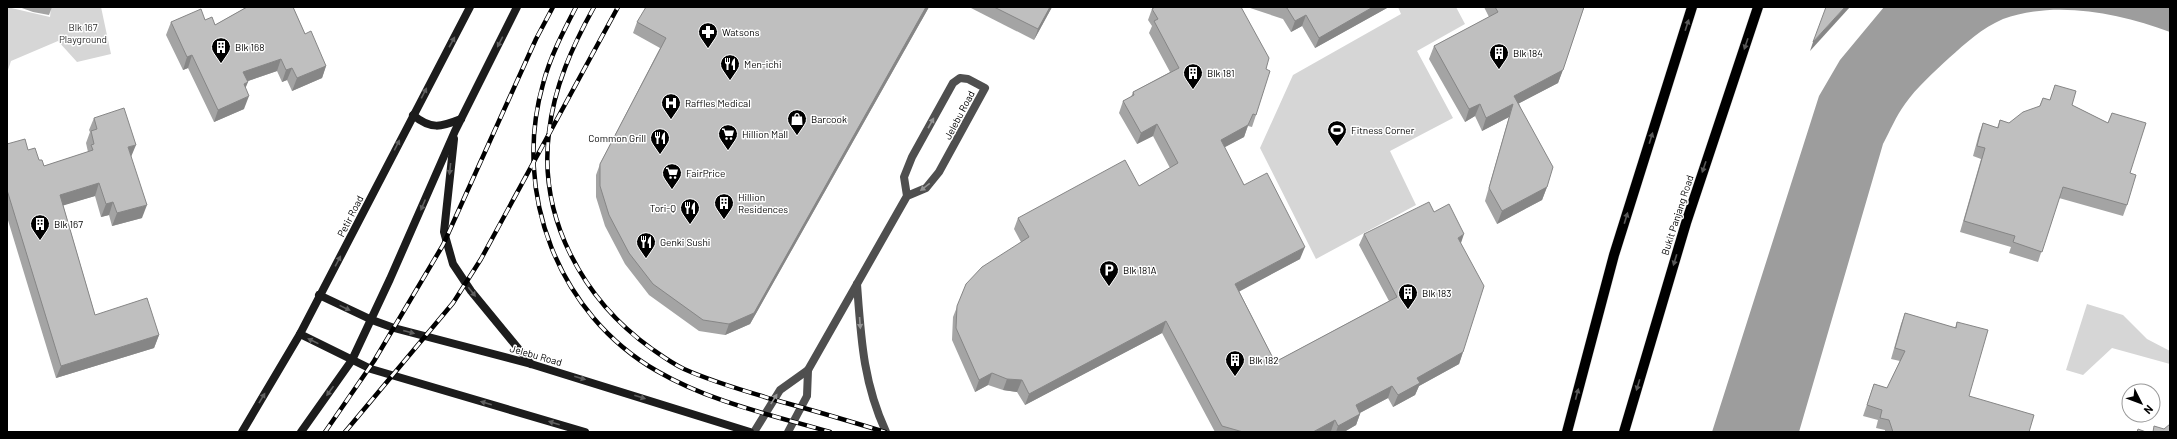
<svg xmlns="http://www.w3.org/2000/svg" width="2177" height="439" viewBox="0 0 2177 439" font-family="Barlow,sans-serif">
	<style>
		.green { fill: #d6d6d6 }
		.water { fill: #9d9d9d }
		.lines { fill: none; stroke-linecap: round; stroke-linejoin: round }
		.primary-casing { stroke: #dbdbdb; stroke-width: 11 }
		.street { stroke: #4f4f4f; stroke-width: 8 }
		.secondary { stroke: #1c1c1c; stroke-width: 8 }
		.primary { stroke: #000; stroke-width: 10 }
		.rail-casing { stroke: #000; stroke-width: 4.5 }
		.rail { stroke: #fff; stroke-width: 3; stroke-dasharray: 9; stroke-linecap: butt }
		.wall { fill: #a4a4a4 }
		.shaded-wall { fill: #868686 }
		.building { fill: #bfbfbf; stroke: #868686 }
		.oneway { fill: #595959 }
		.oneway2 { fill: #606060 }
		.oneway3 { fill: #959595 }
		.labels { text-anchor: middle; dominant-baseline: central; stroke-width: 3; stroke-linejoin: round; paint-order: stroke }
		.park-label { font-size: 10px; fill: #2d2d2d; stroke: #fff }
		.poi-label { font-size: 10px; fill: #000; stroke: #fff; text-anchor: start }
		.street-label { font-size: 10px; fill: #000; stroke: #fff }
	</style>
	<rect width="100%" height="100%" fill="#fff"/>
	<!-- green -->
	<g class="green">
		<path d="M 7,7 L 50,17 L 51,7 L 101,7 L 111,54 L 77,62 L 58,41 L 11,61 L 7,73 Z"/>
		<path d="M 1398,7 L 1456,7 L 1465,24 L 1417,51 L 1453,118 L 1390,151 L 1416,205 L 1316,259 L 1260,148 L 1293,75 L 1401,14 Z"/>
		<path d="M 2087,304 L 2123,315 L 2147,339 L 2170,351 L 2170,364 L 2112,348 L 2083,375 L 2066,370 Z"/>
	</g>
	<!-- water -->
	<path class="water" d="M 1884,7 L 2170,7 L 2170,32 C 2119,13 2056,0 2003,19 C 1982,28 1966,43 1949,58 C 1934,72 1917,87 1905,104 C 1896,116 1890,131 1883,144 L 1799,432 L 1712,432 L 1819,96 L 1840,60 Z"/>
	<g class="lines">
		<defs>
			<g id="primary">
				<path d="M 1567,432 L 1614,255 L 1692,7"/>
				<path d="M 1624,432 L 1686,223 L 1758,7"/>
			</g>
		</defs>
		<!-- primary casing -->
		<use href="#primary" class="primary-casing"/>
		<!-- street -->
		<g class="street">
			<path d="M 857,284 C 861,338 863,382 886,432"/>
			<path d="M 754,432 L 780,390 L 808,370"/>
			<path d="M 788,432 L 807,396 L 808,370 L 907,196 L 926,188 L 939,172 L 985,88 L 968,79 L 960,78 L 953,83 L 912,157 L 904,177 L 907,196"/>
		</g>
		<!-- secondary -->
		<g class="secondary">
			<path d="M 413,115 C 431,130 441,127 461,119"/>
			<path d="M 454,139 L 444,232 L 453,264 L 471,291 L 531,364"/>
			<path d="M 319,295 L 372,320 L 394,328 L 531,364 L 750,432"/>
			<path d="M 300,334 L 371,369 L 585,432"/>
			<path d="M 242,432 L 300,334 L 470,7"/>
			<path d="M 301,432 L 352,360 L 390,279 L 455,131 L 517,7"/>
		</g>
		<!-- primary -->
		<use href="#primary" class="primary"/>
		<defs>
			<g id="rail">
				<path d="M 576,7 C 563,32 550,57 543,84 C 512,193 558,314 657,371 C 710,402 772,415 830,432"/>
				<path d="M 594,7 C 572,47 554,87 549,132 C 538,218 583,300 652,349 C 662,356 673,364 684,369 C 713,382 745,391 775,400 C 812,410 849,421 885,432"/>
				<path d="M 325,432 L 374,361 L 443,245 L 536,39 L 553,7"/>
				<path d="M 345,432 L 453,303 L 481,259 L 618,7"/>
			</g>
		</defs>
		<!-- rail casing -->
		<use href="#rail" class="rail-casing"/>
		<!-- rail -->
		<use href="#rail" class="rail"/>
	</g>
	<!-- wall -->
	<g class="wall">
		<path d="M 19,7 L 52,7 L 49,15 L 33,12 Z"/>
		<path d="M 245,7 L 293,7 L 305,34 L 326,66 L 322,78 L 292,91 L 287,80 L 282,82 L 277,71 L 248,81 L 245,88 L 244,109 L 214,122 L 188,68 L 183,70 L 166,35 L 171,22 L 205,20 L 215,25 L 245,8 Z"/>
		<path d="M 929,7 L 750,324 L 725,335 L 699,331 L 649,295 L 625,264 L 605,226 L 596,197 L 596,175 L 600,164 L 660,48 L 633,33 L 637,22 Z"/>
		<path d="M 969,7 L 1052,7 L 1034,40 Z"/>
		<path d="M 1247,7 L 1387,7 L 1387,8 L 1315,48 L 1302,26 L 1291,32 L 1283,19 Z"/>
		<path d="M 1484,7 L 1584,7 L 1558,83 L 1519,103 L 1547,187 L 1542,200 L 1497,224 L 1485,201 L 1509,117 L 1482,131 L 1475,116 L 1465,122 L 1429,59 L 1434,46 L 1489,17 Z"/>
		<path d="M 1152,9 L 1266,69 L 1256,115 L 1252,127 L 1248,126 L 1244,137 L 1224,147 L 1244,185 L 1300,259 L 1239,291 L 1275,362 L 1389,301 L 1359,245 L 1364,234 L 1434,212 L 1461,243 L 1463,352 L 1459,364 L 1419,386 L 1415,395 L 1393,407 L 1388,398 L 1360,413 L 1360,414 L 1356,425 L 1344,432 L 1331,432 L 1331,431 L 1329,432 L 1215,432 L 1162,333 L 1025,405 L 1017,392 L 1003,390 L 988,385 L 975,392 L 952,340 L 953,317 L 966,284 L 1021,242 L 1014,229 L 1018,218 L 1139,186 L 1170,168 L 1153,136 L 1137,144 L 1119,113 L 1123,101 L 1131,97 L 1133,92 L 1170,72 L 1149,33 L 1152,26 L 1148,20 Z"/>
		<path d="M 2055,85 L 2072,105 L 2108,123 L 2112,113 L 2130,173 L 2127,205 L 2123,216 L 2059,198 L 2038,262 L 2009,253 L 2011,247 L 1960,232 L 1981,159 L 1973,156 L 1979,134 L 1983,123 L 1997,128 L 2000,120 L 2009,123 L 2039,107 L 2043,98 L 2050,100 Z"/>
		<path d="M 94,118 L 131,157 L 142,218 L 112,226 L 109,215 L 101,217 L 95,196 L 63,205 L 95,315 L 159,335 L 154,348 L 56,378 L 7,217 L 7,144 L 28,150 L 44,166 L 88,152 L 86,143 L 90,132 L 89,130 Z"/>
		<path d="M 1905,313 L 1955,328 L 1957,322 L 1969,396 L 2029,432 L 1885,432 L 1885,430 L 1876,428 L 1878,420 L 1863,416 L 1874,384 L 1887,388 L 1900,361 L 1891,359 L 1901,324 Z"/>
	</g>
	<!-- shaded-wall -->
	<g class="shaded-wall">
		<path d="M 926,7 L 929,7 L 750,324 L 725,335 L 729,324 Z"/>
		<path d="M 1050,7 L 1052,7 L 1034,40 L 1038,29 Z"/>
		<path d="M 1373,7 L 1387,7 L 1387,8 L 1315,48 L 1319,38 Z"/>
		<path d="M 1845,7 L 1850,7 L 1810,51 L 1813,42 Z"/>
		<path d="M 1306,15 L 1302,26 L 1291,32 L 1295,21 Z"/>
		<path d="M 192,55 L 188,68 L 183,70 L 187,57 Z"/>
		<path d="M 281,59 L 277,71 L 239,84 L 243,72 Z"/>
		<path d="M 326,66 L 322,78 L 292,91 L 297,78 Z"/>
		<path d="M 292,68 L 287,80 L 282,82 L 286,70 Z"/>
		<path d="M 1563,70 L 1558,83 L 1512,107 L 1509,117 L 1482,131 L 1486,118 L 1514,96 Z"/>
		<path d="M 248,82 L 243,94 L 244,84 Z"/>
		<path d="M 249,96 L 244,109 L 214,122 L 218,110 Z"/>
		<path d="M 1480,104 L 1475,116 L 1465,122 L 1469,109 Z"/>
		<path d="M 1157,124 L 1153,136 L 1137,144 L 1141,133 Z"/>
		<path d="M 1248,125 L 1244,137 L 1216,152 L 1221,140 Z"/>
		<path d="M 136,145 L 131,157 L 128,147 Z"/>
		<path d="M 99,183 L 95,196 L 55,208 L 60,195 Z"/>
		<path d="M 1547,187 L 1542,200 L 1497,224 L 1502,211 Z"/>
		<path d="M 113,202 L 109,215 L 101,217 L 106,204 Z"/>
		<path d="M 147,205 L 142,218 L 112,226 L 117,213 Z"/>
		<path d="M 1464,234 L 1460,246 L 1458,238 Z"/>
		<path d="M 1305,247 L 1300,259 L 1231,296 L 1235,284 Z"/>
		<path d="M 1166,321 L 1162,333 L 1025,405 L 1029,394 Z"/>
		<path d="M 159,335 L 154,348 L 56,378 L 61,366 Z"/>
		<path d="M 1463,352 L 1459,364 L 1419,386 L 1415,395 L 1393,407 L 1398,395 L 1417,378 Z"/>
		<path d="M 992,373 L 988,385 L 975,392 L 979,380 Z"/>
		<path d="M 1007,379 L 1022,380 L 1017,392 L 1003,390 Z"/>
		<path d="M 1392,386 L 1388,398 L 1352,417 L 1356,405 Z"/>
		<path d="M 1360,414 L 1356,425 L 1344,432 L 1336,432 L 1338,426 Z"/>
		<path d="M 1335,420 L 1331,431 L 1329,432 L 1313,432 Z"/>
	</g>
	<!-- building -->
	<g class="building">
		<path d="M 247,7 L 293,7 L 305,34 L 311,31 L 326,66 L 297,78 L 292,68 L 286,70 L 281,59 L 243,72 L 248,82 L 244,84 L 249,96 L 218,110 L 192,55 L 187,57 L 171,22 L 201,9 L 205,20 L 212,17 L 215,25 Z"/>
		<path d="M 646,7 L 926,7 L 754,313 L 729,324 L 703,320 L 653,284 L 629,253 L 609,215 L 600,186 L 600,164 L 666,38 L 637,22 Z"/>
		<path d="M 994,7 L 1050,7 L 1038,29 Z"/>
		<path d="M 1155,7 L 1241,7 L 1269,58 L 1266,69 L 1270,71 L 1256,115 L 1253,114 L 1248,125 L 1221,140 L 1244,185 L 1267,173 L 1305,247 L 1235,284 L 1275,362 L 1397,297 L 1364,234 L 1429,202 L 1434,212 L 1449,204 L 1464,234 L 1458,238 L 1484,286 L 1463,352 L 1417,378 L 1420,383 L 1398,395 L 1392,386 L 1356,405 L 1360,414 L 1338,426 L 1335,420 L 1313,432 L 1243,432 L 1222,426 L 1166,321 L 1029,394 L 1022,380 L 1007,379 L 992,373 L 979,380 L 956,328 L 957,306 L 966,284 L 982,267 L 1029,237 L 1018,218 L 1125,160 L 1139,186 L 1178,163 L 1157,124 L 1141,133 L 1123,101 L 1134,95 L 1133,92 L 1179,68 L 1154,21 L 1158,19 L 1152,9 Z"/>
		<path d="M 1285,7 L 1373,7 L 1319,38 L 1306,15 L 1295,21 L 1287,8 Z"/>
		<path d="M 1495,7 L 1584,7 L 1563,70 L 1514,96 L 1553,167 L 1547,187 L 1502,211 L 1489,188 L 1513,104 L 1486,118 L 1480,104 L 1469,109 L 1434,46 L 1498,12 Z"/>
		<path d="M 1826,7 L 1845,7 L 1813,42 Z"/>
		<path d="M 2055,85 L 2076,91 L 2072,105 L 2108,123 L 2112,113 L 2146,123 L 2130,173 L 2136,175 L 2127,205 L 2063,187 L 2042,252 L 2013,242 L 2015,236 L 1964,221 L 1985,148 L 1977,146 L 1983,123 L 1998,128 L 2000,120 L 2009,123 L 2023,112 L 2040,106 L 2043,98 L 2050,100 Z"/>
		<path d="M 124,108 L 136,145 L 128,147 L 147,205 L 117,213 L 113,202 L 106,204 L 99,183 L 60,195 L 95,315 L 147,298 L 159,335 L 61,366 L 7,190 L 7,144 L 25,139 L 28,150 L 35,148 L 39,160 L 42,160 L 44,166 L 93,150 L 91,145 L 94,144 L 91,131 L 97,129 L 94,118 Z"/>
		<path d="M 1905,313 L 1956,328 L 1957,322 L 1988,330 L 1969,396 L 2034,415 L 2029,432 L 1893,432 L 1889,420 L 1880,418 L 1882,410 L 1867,405 L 1874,384 L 1887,388 L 1905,351 L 1895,348 Z"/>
		<path d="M 2170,424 L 2170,432 L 2153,432 L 2154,426 L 2164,429 Z"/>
		<path d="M 2138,429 L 2146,432 L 2137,432 Z"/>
	</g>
	<!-- one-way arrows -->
	<defs><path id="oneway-solid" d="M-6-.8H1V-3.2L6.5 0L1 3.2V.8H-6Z"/></defs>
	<g class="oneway">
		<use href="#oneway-solid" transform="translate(1687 25) rotate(-72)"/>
		<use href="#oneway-solid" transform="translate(1746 44) rotate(109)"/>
		<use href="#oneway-solid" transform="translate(1651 138) rotate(-73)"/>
		<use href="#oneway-solid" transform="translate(1704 167) rotate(109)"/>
		<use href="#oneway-solid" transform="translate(1626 218) rotate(-73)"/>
		<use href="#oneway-solid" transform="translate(1675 260) rotate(107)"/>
		<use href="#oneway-solid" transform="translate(1638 385) rotate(107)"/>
		<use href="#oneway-solid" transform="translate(1577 394) rotate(-75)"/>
	</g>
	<g class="oneway2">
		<use href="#oneway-solid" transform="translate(452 42) rotate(-61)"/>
		<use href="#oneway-solid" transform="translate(500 42) rotate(117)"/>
		<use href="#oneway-solid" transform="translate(424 93) rotate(-63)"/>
		<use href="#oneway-solid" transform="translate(397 145) rotate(-63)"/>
		<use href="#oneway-solid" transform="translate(450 169) rotate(96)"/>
		<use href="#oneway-solid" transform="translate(423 205) rotate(113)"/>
		<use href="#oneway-solid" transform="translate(338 261) rotate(-62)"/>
		<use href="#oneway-solid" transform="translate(472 292) rotate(52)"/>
		<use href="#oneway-solid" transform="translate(345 308) rotate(26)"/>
		<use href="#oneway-solid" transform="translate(409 332) rotate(15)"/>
		<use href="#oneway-solid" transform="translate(313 341) rotate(-154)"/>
		<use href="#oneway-solid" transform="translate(580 378) rotate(16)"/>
		<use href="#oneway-solid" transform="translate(330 391) rotate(126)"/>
		<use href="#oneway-solid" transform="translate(640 397) rotate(18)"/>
		<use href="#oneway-solid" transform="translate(262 398) rotate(-59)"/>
		<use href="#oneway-solid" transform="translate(486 403) rotate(-164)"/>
		<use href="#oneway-solid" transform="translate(554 423) rotate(-163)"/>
	</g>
	<g class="oneway3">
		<use href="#oneway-solid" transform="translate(931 123) rotate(-61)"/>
		<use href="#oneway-solid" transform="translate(925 187) rotate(143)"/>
		<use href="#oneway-solid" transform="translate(860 323) rotate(86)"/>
		<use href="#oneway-solid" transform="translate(774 399) rotate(-58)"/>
	</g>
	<!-- icons -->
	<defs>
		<symbol id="pharmacy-pin" viewBox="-11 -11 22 30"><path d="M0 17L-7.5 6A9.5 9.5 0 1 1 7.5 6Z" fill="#000" stroke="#fff"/><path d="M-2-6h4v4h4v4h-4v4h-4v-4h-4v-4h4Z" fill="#fff"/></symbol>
		<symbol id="building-pin" viewBox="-11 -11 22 30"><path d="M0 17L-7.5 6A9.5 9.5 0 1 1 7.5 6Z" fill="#000" stroke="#fff"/><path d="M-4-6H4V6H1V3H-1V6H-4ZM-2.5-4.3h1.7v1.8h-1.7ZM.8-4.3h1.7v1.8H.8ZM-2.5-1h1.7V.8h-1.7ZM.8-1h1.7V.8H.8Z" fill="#fff"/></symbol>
		<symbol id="restaurant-pin" viewBox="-11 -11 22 30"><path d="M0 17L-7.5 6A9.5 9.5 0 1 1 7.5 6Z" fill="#000" stroke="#fff"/><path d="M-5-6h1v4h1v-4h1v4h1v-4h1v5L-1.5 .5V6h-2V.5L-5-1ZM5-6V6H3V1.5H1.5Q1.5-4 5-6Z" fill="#fff"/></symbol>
		<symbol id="hospital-pin" viewBox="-11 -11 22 30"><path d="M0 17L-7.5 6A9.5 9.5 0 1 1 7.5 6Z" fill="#000" stroke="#fff"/><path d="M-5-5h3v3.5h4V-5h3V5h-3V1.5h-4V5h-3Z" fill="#fff"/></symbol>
		<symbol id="shop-pin" viewBox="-11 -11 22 30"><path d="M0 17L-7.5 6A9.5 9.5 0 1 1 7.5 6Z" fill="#000" stroke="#fff"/><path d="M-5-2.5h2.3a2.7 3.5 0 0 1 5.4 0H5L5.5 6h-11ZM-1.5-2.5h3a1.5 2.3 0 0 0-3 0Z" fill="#fff"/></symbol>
		<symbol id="stadium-pin" viewBox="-11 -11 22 30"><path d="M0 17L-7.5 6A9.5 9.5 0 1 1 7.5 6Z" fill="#000" stroke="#fff"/><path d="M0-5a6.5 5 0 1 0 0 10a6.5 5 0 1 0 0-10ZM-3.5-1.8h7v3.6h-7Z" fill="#fff"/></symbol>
		<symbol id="supermarket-pin" viewBox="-11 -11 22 30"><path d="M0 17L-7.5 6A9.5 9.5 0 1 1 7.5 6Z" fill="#000" stroke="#fff"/><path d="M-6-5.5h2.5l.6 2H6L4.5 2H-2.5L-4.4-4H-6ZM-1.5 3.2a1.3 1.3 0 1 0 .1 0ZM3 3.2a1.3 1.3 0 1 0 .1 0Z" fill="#fff"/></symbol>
		<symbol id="parking-pin" viewBox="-11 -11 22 30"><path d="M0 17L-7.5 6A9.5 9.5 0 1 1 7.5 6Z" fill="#000" stroke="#fff"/><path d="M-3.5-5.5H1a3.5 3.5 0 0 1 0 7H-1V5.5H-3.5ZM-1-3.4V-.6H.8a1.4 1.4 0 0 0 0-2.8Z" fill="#fff"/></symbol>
	</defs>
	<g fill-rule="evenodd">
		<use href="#pharmacy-pin" x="697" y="21" width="22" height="30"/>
		<use href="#building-pin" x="210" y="36" width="22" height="30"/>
		<use href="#building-pin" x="1488" y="42" width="22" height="30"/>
		<use href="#restaurant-pin" x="719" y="53" width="22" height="30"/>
		<use href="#building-pin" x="1182" y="62" width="22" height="30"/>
		<use href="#hospital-pin" x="660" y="92" width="22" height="30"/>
		<use href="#shop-pin" x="786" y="108" width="22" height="30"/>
		<use href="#stadium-pin" x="1326" y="119" width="22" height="30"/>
		<use href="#supermarket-pin" x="717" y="123" width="22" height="30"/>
		<use href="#restaurant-pin" x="649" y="127" width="22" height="30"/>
		<use href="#supermarket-pin" x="661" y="162" width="22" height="30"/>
		<use href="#building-pin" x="713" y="192" width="22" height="30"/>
		<use href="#restaurant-pin" x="679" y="197" width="22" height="30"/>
		<use href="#building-pin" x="29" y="213" width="22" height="30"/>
		<use href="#restaurant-pin" x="635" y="231" width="22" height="30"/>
		<use href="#parking-pin" x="1098" y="259" width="22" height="30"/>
		<use href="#building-pin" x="1397" y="282" width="22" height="30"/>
		<use href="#building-pin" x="1224" y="349" width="22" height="30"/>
	</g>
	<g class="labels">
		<!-- park labels -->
		<g class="park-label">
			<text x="83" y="27">Blk 167<tspan x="83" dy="12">Playground</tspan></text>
		</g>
		<!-- poi labels -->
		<g class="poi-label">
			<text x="722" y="32">Watsons</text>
			<text x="235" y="47">Blk 168</text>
			<text x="1513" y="53">Blk 184</text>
			<text x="744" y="64">Men-ichi</text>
			<text x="1207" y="73">Blk 181</text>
			<text x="685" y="103">Raffles Medical</text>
			<text x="811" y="119">Barcook</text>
			<text x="1351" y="130">Fitness Corner</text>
			<text x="742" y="134">Hillion Mall</text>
			<text x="646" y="138" text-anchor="end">Common Grill</text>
			<text x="686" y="173">FairPrice</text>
			<text x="738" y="197">Hillion<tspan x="738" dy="12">Residences</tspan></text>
			<text x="676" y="208" text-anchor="end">Tori-Q</text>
			<text x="54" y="224">Blk 167</text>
			<text x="660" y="242">Genki Sushi</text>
			<text x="1123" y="270">Blk 181A</text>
			<text x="1422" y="293">Blk 183</text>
			<text x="1249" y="360">Blk 182</text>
		</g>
		<!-- street labels -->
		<g class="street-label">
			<text transform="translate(959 115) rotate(-62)">Jelebu Road</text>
			<text transform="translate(1677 215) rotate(-72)">Bukit Panjang Road</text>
			<text transform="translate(350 216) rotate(-63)">Petir Road</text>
			<text transform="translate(536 355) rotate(16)">Jelebu Road</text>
		</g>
	</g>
	<!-- border -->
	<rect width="2177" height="439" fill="none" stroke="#000000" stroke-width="16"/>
	<!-- north arrow -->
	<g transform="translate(2141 403) rotate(132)"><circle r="19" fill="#ffffff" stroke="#999999"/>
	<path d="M0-3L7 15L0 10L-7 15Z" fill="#000000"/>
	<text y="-6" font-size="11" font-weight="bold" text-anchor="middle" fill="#000000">N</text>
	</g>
</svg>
